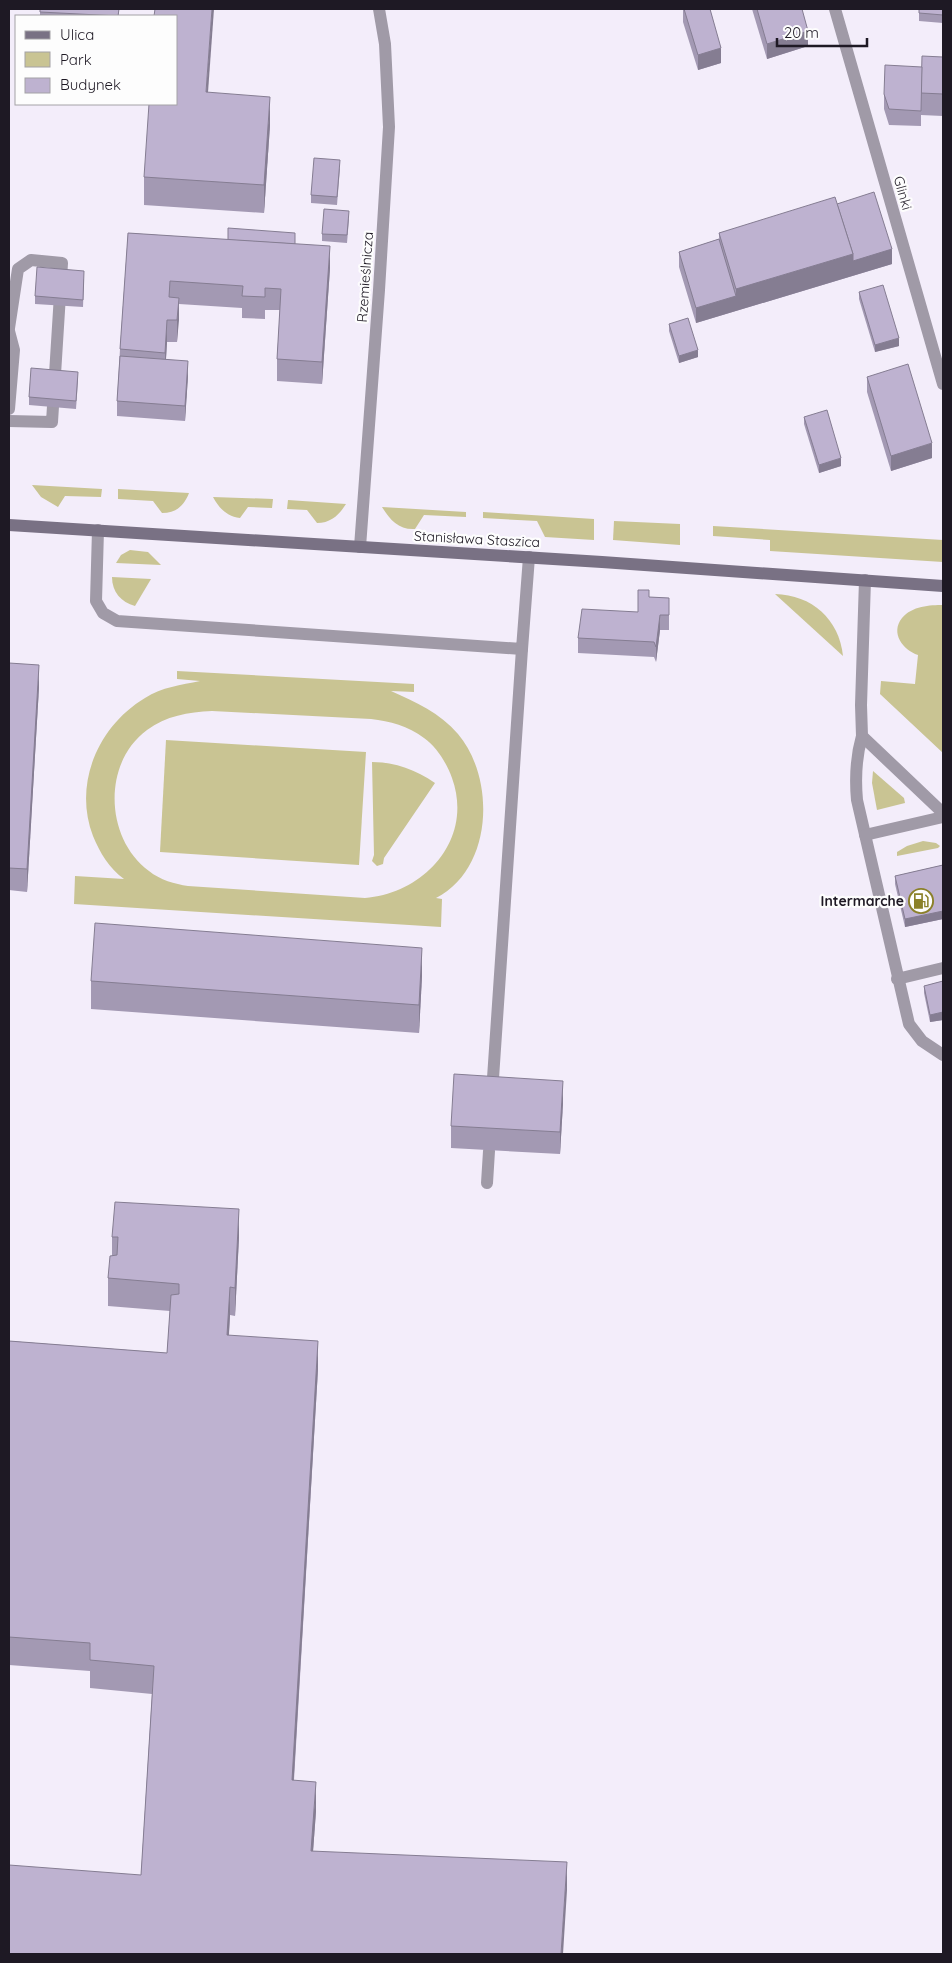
<svg xmlns="http://www.w3.org/2000/svg" width="952" height="1963" viewBox="0 0 952 1963" font-family="Quicksand,sans-serif">
	<style>
		.green { fill: #c9c493; fill-rule: evenodd }
		.lines { fill: none; stroke-linecap: round; stroke-linejoin: round }
		.lane { stroke: #a09aa7; stroke-width: 12 }
		.street { stroke: #a09aa7; stroke-width: 12 }
		.secondary { stroke: #797184; stroke-width: 12 }
		.wall { fill: #a399b3 }
		.shaded-wall { fill: #857d92 }
		.building { fill: #beb2d0; stroke: #857d92 }
		.labels { text-anchor: middle; dominant-baseline: central; stroke-width: 4.5; stroke-linejoin: round; paint-order: stroke }
		.street-label { font-size: 14px; fill: #1e1924; stroke: #fdfdfd }
		.poi-label { font-size: 14px; font-weight: bold; fill: #1e1924; stroke: #fdfdfd; text-anchor: end }
	</style>
	<rect width="100%" height="100%" fill="#f3edfa"/>
	<!-- green -->
	<g class="green">
		<path d="M 32,485 L 102,489 L 101,497 L 65,496 L 58,507 L 41,497 Z"/>
		<path d="M 118,489 L 189,493 C 184,506 176,513 162,513 L 153,501 L 118,499 Z"/>
		<path d="M 213,497 L 273,499 L 272,508 L 248,507 L 240,518 C 226,516 219,508 213,497 Z"/>
		<path d="M 288,500 L 346,504 C 339,515 331,523 317,523 L 307,510 L 287,509 Z"/>
		<path d="M 382,507 L 466,512 L 466,517 L 424,515 L 415,529 C 399,530 390,520 382,507 Z"/>
		<path d="M 483,512 L 594,519 L 594,540 L 545,537 L 537,521 L 483,518 Z"/>
		<path d="M 614,521 L 680,524 L 680,545 L 613,540 Z"/>
		<path d="M 713,526 L 943,540 L 943,562 L 770,551 L 770,540 L 713,536 Z"/>
		<path d="M 130,550 L 148,552 L 161,565 L 116,563 L 121,555 Z"/>
		<path d="M 112,577 L 151,579 L 135,606 C 121,602 112,592 112,577 Z"/>
		<path d="M 775,594 C 812,595 839,619 843,656 Z"/>
		<path d="M 943,605 L 943,753 L 880,694 L 881,681 L 915,684 L 918,655 C 903,650 890,633 902,618 C 912,606 930,605 943,605 Z"/>
		<path d="M 177,671 L 414,684 L 414,692 L 391,691 C 416,702 440,713 458,734 C 496,779 493,869 436,898 L 442,899 L 441,927 L 74,904 L 75,876 L 124,879 C 109,868 100,853 93,836 C 73,784 98,726 145,698 C 162,687 181,685 200,681 L 177,679 ZM 212,711 L 371,719 C 390,721 408,726 424,738 C 437,747 447,764 452,778 C 474,839 425,893 365,898 L 188,886 C 175,884 160,880 149,871 C 105,839 102,763 147,730 C 166,716 188,712 212,711 Z"/>
		<path d="M 166,740 L 366,752 L 359,865 L 160,852 Z"/>
		<path d="M 372,762 C 396,762 416,770 435,783 L 384,858 L 383,864 L 377,866 L 372,861 L 374,855 Z"/>
		<path d="M 873,771 L 904,798 L 905,803 L 877,810 L 872,783 Z"/>
		<path d="M 923,841 L 936,843 L 940,846 L 938,848 L 897,856 L 897,852 L 907,846 Z"/>
	</g>
	<g class="lines">
		<!-- lane -->
		<g class="lane">
			<path d="M 9,328 L 18,269 L 31,260 L 62,263 L 52,422 L 9,421"/>
			<path d="M 9,331 L 14,350 L 9,409"/>
			<path d="M 98,530 L 96,601 L 103,613 L 117,621 L 522,649 L 529,557"/>
			<path d="M 865,580 L 861,705 L 862,736 L 943,813"/>
			<path d="M 862,736 C 856,757 855,778 857,800 L 909,1024 L 922,1041 L 943,1055"/>
			<path d="M 865,835 L 943,817"/>
			<path d="M 897,979 L 943,968"/>
			<path d="M 492,1093 L 522,649"/>
			<path d="M 487,1183 L 489,1151"/>
		</g>
		<!-- street -->
		<g class="street">
			<path d="M 835,9 L 943,384"/>
			<path d="M 360,547 L 379,290 L 389,127 L 385,44 L 379,9"/>
		</g>
		<!-- secondary -->
		<path class="secondary" d="M 9,525 L 602,562 L 943,586"/>
	</g>
	<!-- wall -->
	<g class="wall">
		<rect x="40" y="9" width="79" height="7"/>
		<path d="M 683,9 L 710,9 L 721,63 L 698,70 L 683,22 Z"/>
		<path d="M 752,9 L 802,9 L 808,46 L 767,59 Z"/>
		<path d="M 919,9 L 943,9 L 943,23 L 919,21 Z"/>
		<path d="M 943,57 L 943,116 L 921,115 L 921,126 L 889,125 L 884,109 L 884,94 L 922,67 Z"/>
		<path d="M 208,93 L 270,125 L 264,213 L 144,205 L 144,177 Z"/>
		<path d="M 340,168 L 337,205 L 311,203 L 311,195 Z"/>
		<path d="M 837,204 L 892,264 L 696,323 L 679,267 L 679,252 L 719,239 L 719,233 Z"/>
		<path d="M 349,219 L 347,243 L 322,241 L 322,234 Z"/>
		<path d="M 128,233 L 295,244 L 330,268 L 322,384 L 277,381 L 277,359 L 280,310 L 265,310 L 265,319 L 242,318 L 242,308 L 179,304 L 177,342 L 167,342 L 166,359 L 188,376 L 185,421 L 117,416 L 117,401 L 120,349 Z"/>
		<path d="M 84,279 L 83,307 L 35,304 L 35,296 Z"/>
		<path d="M 859,292 L 899,346 L 875,352 L 859,299 Z"/>
		<path d="M 669,324 L 698,357 L 679,363 L 669,331 Z"/>
		<path d="M 867,377 L 932,458 L 891,471 L 867,392 Z"/>
		<path d="M 78,380 L 76,409 L 29,405 L 29,397 Z"/>
		<path d="M 804,417 L 841,466 L 819,473 L 804,424 Z"/>
		<path d="M 649,597 L 669,598 L 669,630 L 660,630 L 656,662 L 654,657 L 578,653 L 578,638 L 638,612 Z"/>
		<path d="M 9,663 L 39,687 L 27,892 L 9,890 Z"/>
		<path d="M 943,865 L 943,919 L 905,927 L 895,884 L 895,876 Z"/>
		<path d="M 422,976 L 419,1033 L 91,1009 L 91,981 Z"/>
		<path d="M 943,981 L 943,1020 L 930,1022 L 924,993 L 924,986 Z"/>
		<path d="M 563,1103 L 560,1154 L 451,1148 L 451,1126 Z"/>
		<path d="M 112,1237 L 239,1237 L 235,1316 L 230,1315 L 229,1335 L 318,1369 L 294,1780 L 316,1811 L 313,1851 L 567,1890 L 141,1875 L 152,1694 L 90,1688 L 90,1671 L 9,1665 L 9,1341 L 167,1353 L 170,1311 L 108,1306 L 108,1278 L 112,1256 Z"/>
	</g>
	<!-- shaded-wall -->
	<g class="shaded-wall">
		<path d="M 212,9 L 214,9 L 206,120 L 206,92 Z"/>
		<path d="M 808,31 L 808,46 L 767,59 L 767,44 Z"/>
		<path d="M 721,48 L 721,63 L 698,70 L 698,55 Z"/>
		<path d="M 270,97 L 270,125 L 264,213 L 264,185 Z"/>
		<path d="M 330,246 L 330,268 L 322,384 L 322,362 Z"/>
		<path d="M 892,249 L 892,264 L 696,323 L 696,308 L 736,296 L 736,289 L 853,254 Z"/>
		<path d="M 179,298 L 179,320 L 177,342 L 177,320 Z"/>
		<path d="M 167,320 L 167,342 L 165,375 L 165,353 Z"/>
		<path d="M 899,338 L 899,346 L 875,352 L 875,345 Z"/>
		<path d="M 698,350 L 698,357 L 679,363 L 679,356 Z"/>
		<path d="M 188,361 L 188,376 L 185,421 L 185,406 Z"/>
		<path d="M 932,443 L 932,458 L 891,471 L 891,456 Z"/>
		<path d="M 841,458 L 841,466 L 819,473 L 819,465 Z"/>
		<path d="M 660,615 L 660,630 L 656,662 L 656,647 Z"/>
		<path d="M 39,665 L 39,687 L 27,892 L 27,869 Z"/>
		<path d="M 943,911 L 943,919 L 905,927 L 905,919 Z"/>
		<path d="M 422,948 L 422,976 L 419,1033 L 419,1005 Z"/>
		<path d="M 943,1012 L 943,1020 L 930,1022 L 930,1015 Z"/>
		<path d="M 563,1081 L 563,1103 L 560,1154 L 560,1132 Z"/>
		<path d="M 239,1209 L 239,1237 L 235,1316 L 235,1288 Z"/>
		<path d="M 230,1287 L 230,1315 L 227,1363 L 227,1335 Z"/>
		<path d="M 318,1341 L 318,1369 L 292,1808 L 292,1780 Z"/>
		<path d="M 316,1782 L 316,1811 L 311,1879 L 311,1851 Z"/>
		<path d="M 567,1862 L 567,1890 L 563,1954 L 561,1954 Z"/>
	</g>
	<!-- building -->
	<g class="building">
		<path d="M 40,9 L 119,9 L 118,16 L 40,12 Z"/>
		<path d="M 155,9 L 212,9 L 206,92 L 270,97 L 264,185 L 144,177 L 149,104 L 176,104 L 176,16 L 154,16 Z"/>
		<path d="M 684,9 L 710,9 L 721,48 L 698,55 Z"/>
		<path d="M 757,9 L 802,9 L 808,31 L 767,44 Z"/>
		<path d="M 919,9 L 943,9 L 943,15 L 919,13 Z"/>
		<path d="M 40,15 L 71,16 L 40,16 Z"/>
		<path d="M 922,56 L 943,57 L 943,94 L 921,93 Z"/>
		<path d="M 885,65 L 922,67 L 921,111 L 889,109 L 884,94 Z"/>
		<path d="M 314,158 L 340,160 L 337,197 L 311,195 Z"/>
		<path d="M 874,192 L 892,249 L 853,261 L 853,254 L 837,204 Z"/>
		<path d="M 835,197 L 853,254 L 736,289 L 719,233 Z"/>
		<path d="M 324,209 L 349,211 L 347,235 L 322,234 Z"/>
		<path d="M 228,228 L 295,233 L 295,244 L 228,240 Z"/>
		<path d="M 128,233 L 330,246 L 322,362 L 277,359 L 281,289 L 265,288 L 265,297 L 242,296 L 243,286 L 170,281 L 169,297 L 179,298 L 177,320 L 167,320 L 165,353 L 120,349 Z"/>
		<path d="M 719,239 L 736,296 L 696,308 L 679,252 Z"/>
		<path d="M 37,267 L 84,271 L 83,300 L 35,296 Z"/>
		<path d="M 883,285 L 899,338 L 875,345 L 859,292 Z"/>
		<path d="M 688,318 L 698,350 L 679,356 L 669,324 Z"/>
		<path d="M 120,356 L 188,361 L 185,406 L 117,401 Z"/>
		<path d="M 908,364 L 932,443 L 891,456 L 867,377 Z"/>
		<path d="M 31,368 L 78,372 L 76,401 L 29,397 Z"/>
		<path d="M 827,410 L 841,458 L 819,465 L 804,417 Z"/>
		<path d="M 638,590 L 649,590 L 649,597 L 669,598 L 669,615 L 660,615 L 656,647 L 654,642 L 578,638 L 582,609 L 638,612 Z"/>
		<path d="M 9,663 L 39,665 L 27,869 L 9,868 Z"/>
		<path d="M 943,865 L 943,911 L 905,919 L 895,876 Z"/>
		<path d="M 95,923 L 422,948 L 419,1005 L 91,981 Z"/>
		<path d="M 943,981 L 943,1012 L 930,1015 L 924,986 Z"/>
		<path d="M 454,1074 L 563,1081 L 560,1132 L 451,1126 Z"/>
		<path d="M 115,1202 L 239,1209 L 235,1288 L 230,1287 L 227,1335 L 318,1341 L 292,1780 L 316,1782 L 311,1851 L 567,1862 L 561,1954 L 9,1954 L 9,1865 L 141,1875 L 154,1666 L 90,1660 L 90,1643 L 9,1637 L 9,1341 L 167,1353 L 171,1295 L 179,1294 L 179,1284 L 108,1278 L 110,1256 L 117,1255 L 118,1237 L 112,1237 Z"/>
	</g>
	<!-- icons -->
	<defs>
		<symbol id="fuel-ring" viewBox="-11 -11 22 22"><circle r="9.5" fill="#fdfdfd" stroke="#8b8129" stroke-width="1.5"/><path d="M-5.5-6h7V0h2V4h1.3V-2.5L3-4.5l.8-.8L6-3V5H2.5V1h-1V6h-7ZM-4.2-4.7v3.2H.2V-4.7Z" fill="#8b8129"/></symbol>
	</defs>
	<g fill-rule="evenodd">
		<use href="#fuel-ring" x="907" y="887" width="28" height="28"/>
	</g>
	<g class="labels">
		<!-- street labels -->
		<g class="street-label">
			<text transform="translate(903 193) rotate(74)">Glinki</text>
			<text transform="translate(365 277) rotate(-86)">Rzemieślnicza</text>
			<text transform="translate(477 539) rotate(3)">Stanisława Staszica</text>
		</g>
		<!-- poi labels -->
		<g class="poi-label">
			<text x="904" y="901">Intermarche</text>
		</g>
	</g>
	<!-- border -->
	<rect width="952" height="1963" fill="none" stroke="#1e1924" stroke-width="20"/>
	<!-- legend -->
	<rect x="15" y="15" width="162" height="90" fill="#fdfdfd" stroke="#a4a2a6"/>
	<rect x="25" y="31" width="25" height="8" fill="#797184" stroke="#a4a2a6"/>
	<text x="60" y="40" font-size="15" fill="#1e1924">Ulica</text>
	<rect x="25" y="52" width="25" height="15" fill="#c9c493" stroke="#a4a2a6"/>
	<text x="60" y="65" font-size="15" fill="#1e1924">Park</text>
	<rect x="25" y="78" width="25" height="15" fill="#beb2d0" stroke="#a4a2a6"/>
	<text x="60" y="90" font-size="15" fill="#1e1924">Budynek</text>
	<!-- scale -->
	<path d="M777 38v8h90v-8" fill="none" stroke="#1e1924" stroke-width="2.5"/>
	<text x="784" y="38" font-size="15" fill="#1e1924" stroke="#fdfdfd" stroke-width="4" paint-order="stroke">20 m</text>
</svg>
